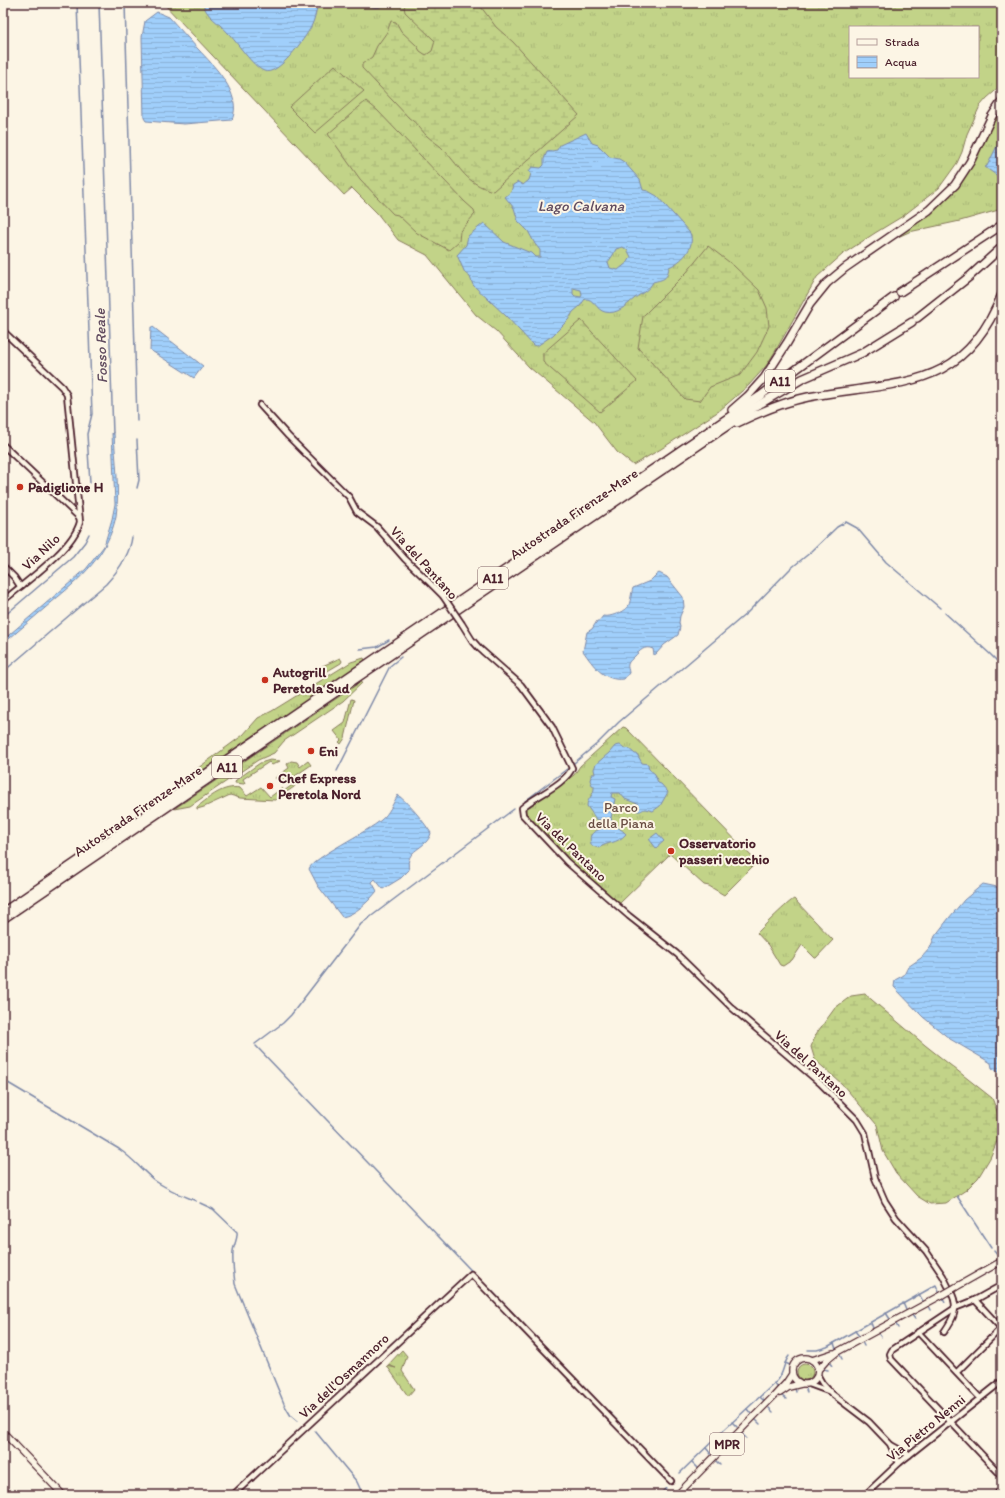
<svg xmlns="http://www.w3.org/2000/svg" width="1005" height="1498" viewBox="0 0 1005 1498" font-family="Itim,sans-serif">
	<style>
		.grass { fill: url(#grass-tufts); stroke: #86795a; fill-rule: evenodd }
		.wetland { fill: url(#wetland-marsh); stroke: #86795a }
		.water { fill: url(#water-rules); stroke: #7e89a8; fill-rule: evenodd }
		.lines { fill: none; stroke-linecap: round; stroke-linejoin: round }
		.stream { stroke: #7e89a8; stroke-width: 1.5 }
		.minor-casing { stroke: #4a1f2b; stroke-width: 8 }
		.major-casing { stroke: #4a1f2b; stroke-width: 8 }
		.highway-casing { stroke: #4a1f2b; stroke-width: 10 }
		.minor { stroke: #fcf5e5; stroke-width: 4.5 }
		.major { stroke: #fcf5e5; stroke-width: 5.5 }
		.highway { stroke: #fcf5e5; stroke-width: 7 }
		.minor-bridge-casing { stroke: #4a1f2b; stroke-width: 8; stroke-linecap: butt }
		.major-bridge-casing { stroke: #4a1f2b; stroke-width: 8; stroke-linecap: butt }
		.minor-bridge { stroke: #fcf5e5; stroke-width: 4.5 }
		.major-bridge { stroke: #fcf5e5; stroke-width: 5.5 }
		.poi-dot { fill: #c8321e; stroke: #fcf5e5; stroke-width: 1.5 }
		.labels { text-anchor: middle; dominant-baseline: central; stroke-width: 4; stroke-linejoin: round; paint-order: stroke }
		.shield { fill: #fcf5e5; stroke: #7f5f63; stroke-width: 1 }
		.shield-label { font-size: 13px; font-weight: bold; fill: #4a1f2b }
		.poi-label { font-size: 14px; font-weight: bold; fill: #4a1f2b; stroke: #fcf5e5; text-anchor: start }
		.street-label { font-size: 14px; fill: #4a1f2b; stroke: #fcf5e5 }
		.park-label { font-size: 14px; fill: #684c42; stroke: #fcf5e5 }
		.water-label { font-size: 15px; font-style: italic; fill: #604b5f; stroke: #fcf5e5 }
	</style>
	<defs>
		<pattern id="grass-tufts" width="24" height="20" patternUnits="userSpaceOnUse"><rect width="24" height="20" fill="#c2d388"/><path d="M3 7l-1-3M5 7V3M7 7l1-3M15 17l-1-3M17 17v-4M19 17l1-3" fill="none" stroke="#a8b576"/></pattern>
		<pattern id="wetland-marsh" width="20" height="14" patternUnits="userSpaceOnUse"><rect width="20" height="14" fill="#c2d388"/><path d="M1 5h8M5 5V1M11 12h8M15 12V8" fill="none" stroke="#a8b576"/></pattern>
		<pattern id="water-rules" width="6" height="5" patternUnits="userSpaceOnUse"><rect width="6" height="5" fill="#a0cffb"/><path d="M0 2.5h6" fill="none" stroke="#8bb1d7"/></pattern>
	</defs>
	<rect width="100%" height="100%" fill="#fcf5e5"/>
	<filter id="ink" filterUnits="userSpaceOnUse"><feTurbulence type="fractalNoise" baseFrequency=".025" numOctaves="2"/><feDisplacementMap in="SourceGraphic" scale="8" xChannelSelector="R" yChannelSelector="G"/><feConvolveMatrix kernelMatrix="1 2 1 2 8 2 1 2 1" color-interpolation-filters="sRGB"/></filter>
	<g filter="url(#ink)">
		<!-- grass -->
		<g class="grass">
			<path d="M 163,3 L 1002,3 L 1002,85 L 987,98 L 980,106 L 967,134 L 962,152 L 957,163 L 939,188 L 903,216 L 875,233 L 843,254 L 817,277 L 776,350 L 766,366 L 749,385 L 719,411 L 661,449 L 633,465 L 617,452 L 594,422 L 529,367 L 496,331 L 476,315 L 427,255 L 398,240 L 377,213 L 352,188 L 344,195 ZM 850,27 L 978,27 L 978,77 L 850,77 Z"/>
			<path d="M 1002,106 L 1002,209 L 960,221 L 909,232 L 891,240 L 934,209 L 956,188 Z"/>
			<path d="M 340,658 L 342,661 L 341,663 L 319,676 L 296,678 L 292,674 L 296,671 L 307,673 Z"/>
			<path d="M 364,658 L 365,661 L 184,783 L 182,783 L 194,771 L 243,735 L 258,718 L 272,711 L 351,662 Z"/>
			<path d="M 362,681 L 362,683 L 343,701 L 284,741 L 274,753 L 258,760 L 190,806 L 174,809 Z"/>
			<path d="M 351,699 L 354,700 L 345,738 L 341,744 L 339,742 L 341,740 L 334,731 L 345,723 Z"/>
			<path d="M 623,727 L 626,728 L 757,862 L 724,895 L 709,886 L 704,885 L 670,854 L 619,904 L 570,862 L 525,814 L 525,810 L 527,807 L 574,775 L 580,766 Z"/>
			<path d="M 270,760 L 280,761 L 272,765 L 269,762 L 243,779 L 245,783 L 244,784 L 235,783 L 236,780 L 260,763 Z"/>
			<path d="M 291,761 L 297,762 L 300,767 L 308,761 L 311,765 L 292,778 L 289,775 L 281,781 L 275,778 L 289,768 L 287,764 Z"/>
			<path d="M 296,779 L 297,781 L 294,787 L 275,800 L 240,798 L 230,795 L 204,807 L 197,809 L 197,807 C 210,797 223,785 240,788 L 247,796 L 261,787 L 270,797 L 282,788 L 284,791 L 295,783 L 293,780 Z"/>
			<path d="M 794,899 L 833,940 L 816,958 L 815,958 L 802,945 L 792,960 L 783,966 L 780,965 L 768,945 L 757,933 C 763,927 789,901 794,899 Z"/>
			<path d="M 402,1350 L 407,1356 L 402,1371 L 414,1389 L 408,1396 L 387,1366 L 396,1368 L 388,1365 Z"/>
			<circle cx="805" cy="1372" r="8"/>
		</g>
		<!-- wetland -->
		<g class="wetland">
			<path d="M 408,3 L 478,3 L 496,27 L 513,42 L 579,115 L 493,191 C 465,183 462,169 444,150 C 439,144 432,141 427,136 C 420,129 418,124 409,118 L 362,68 L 362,64 L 372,57 L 377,46 L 387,32 L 391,21 L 396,22 L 401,31 L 417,46 L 420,51 L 426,55 L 432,51 L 435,41 L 405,12 L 404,7 Z"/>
			<path d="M 335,65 L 364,91 L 315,133 L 289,107 Z"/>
			<path d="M 366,101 L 377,110 L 465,202 L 474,210 L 475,214 L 460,231 L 459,241 L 449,250 L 417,233 L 398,215 L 393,214 L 360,179 L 328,134 Z"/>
			<path d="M 708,246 L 733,265 L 759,290 L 767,308 L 769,326 L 757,352 L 740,375 L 710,387 L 700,401 L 685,399 L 638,348 L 643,316 L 687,272 Z"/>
			<path d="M 581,320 L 637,381 L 600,412 L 543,362 L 543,353 Z"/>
			<path d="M 865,994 L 925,1045 L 992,1098 L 999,1116 L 998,1139 L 990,1158 L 978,1178 L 966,1190 L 946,1203 L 930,1204 L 917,1196 L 896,1173 L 883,1151 L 877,1125 L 842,1084 L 815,1060 L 811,1047 L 816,1034 L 835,1008 L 851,996 Z"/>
		</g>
		<!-- water -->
		<g class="water">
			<path d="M 203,3 L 318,3 C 316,11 315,19 311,27 C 305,38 278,77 264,71 C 253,67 237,42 228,33 C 220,23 205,16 203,3 Z"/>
			<path d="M 157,12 L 169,17 C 178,27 188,38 198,49 C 214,66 243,94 232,120 L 184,124 L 146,121 L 144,118 L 142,37 L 145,21 Z"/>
			<path d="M 586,133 L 592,143 L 598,145 L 610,157 L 619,159 L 624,162 L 640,180 L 643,190 L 648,191 L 657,196 L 690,233 C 696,248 681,262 669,267 C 667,280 664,279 653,282 C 649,290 642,293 635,298 C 626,305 618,315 605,312 C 596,310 594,298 585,299 L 580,306 L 573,312 L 568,320 L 553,335 L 537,346 L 533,345 L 506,316 L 473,285 L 470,277 L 465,273 L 457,255 L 466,245 L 468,236 L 484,223 L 504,242 L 531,253 L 535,257 L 540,257 L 540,250 L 535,244 L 528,231 L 518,221 L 514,208 L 505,197 L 511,192 L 513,185 L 518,182 L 523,185 L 529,180 L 531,174 L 529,171 L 532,167 L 541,168 L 544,165 L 544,159 L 547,152 L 557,150 L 560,145 ZM 623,247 L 628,251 L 631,257 L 628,262 L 618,270 L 610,268 L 608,262 L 613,255 L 616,249 ZM 573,288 L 581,290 L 582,295 L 581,297 L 575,296 L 573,294 Z"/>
			<path d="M 1002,136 L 1002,173 L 1000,175 L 996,175 L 985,167 L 987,166 Z"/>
			<path d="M 151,327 L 153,327 L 203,366 L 194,378 L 150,350 Z"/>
			<path d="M 112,433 L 114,433 C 115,459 120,490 116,516 C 108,555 81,578 52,602 C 36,616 19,630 3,644 L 3,640 L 86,569 L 104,546 L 112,519 L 115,504 Z"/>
			<path d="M 659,573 L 667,577 L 683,597 L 684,607 L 680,616 L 679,623 L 680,627 L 678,635 L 664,645 L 656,654 L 654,655 L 653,649 C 644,645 640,651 634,657 C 632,659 629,661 628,664 C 627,667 629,670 629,673 L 624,679 C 604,682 593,665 583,651 L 587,632 L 592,629 L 597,621 L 599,621 L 603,616 C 609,617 613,615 619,613 C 632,608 629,601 633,588 L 650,581 L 656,575 Z"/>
			<path d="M 620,745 L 626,749 L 628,748 L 635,754 L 637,754 L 642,763 L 648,764 L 649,769 L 655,774 L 658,783 L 661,784 L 668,792 L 660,806 L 653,811 L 645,809 C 641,810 640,813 636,810 L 638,808 L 636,806 L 638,804 L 625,799 L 620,793 L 612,793 L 611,797 L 615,799 L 611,818 C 613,827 621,828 626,834 C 616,845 608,841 599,848 L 592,846 L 591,844 C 588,833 594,832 602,828 L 601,820 L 596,819 L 587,806 C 587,798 595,795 594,786 L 592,785 L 590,780 L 592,774 L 595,774 L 594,769 L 596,764 L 609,753 L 615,746 Z"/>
			<path d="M 398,795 C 411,806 421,818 431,833 C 427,850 404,848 409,870 L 401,878 L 383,889 L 375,879 L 372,882 L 377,891 C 369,901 355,915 342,917 L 318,886 L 309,869 C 312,858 369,831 381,820 C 389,814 393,803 398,795 Z"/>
			<path d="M 657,833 L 664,841 L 656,848 L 649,839 Z"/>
			<path d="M 983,884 L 1002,888 L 1002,1072 L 1000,1073 L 992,1068 L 991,1063 L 950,1039 L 923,1017 L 894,987 L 895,980 L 904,975 L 908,967 L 921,958 L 930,948 L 935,936 L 949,918 L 964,900 Z"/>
		</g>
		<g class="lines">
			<!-- stream -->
			<g class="stream">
				<path d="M 77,3 L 92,414 L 87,434 L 90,483"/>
				<path d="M 99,3 L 113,434"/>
				<path d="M 125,3 L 137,421"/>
				<path d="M 366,3 C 373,9 379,8 387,3"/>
				<path d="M 137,440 L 139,480 L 137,488"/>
				<path d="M 945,613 L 990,654 L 1002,666"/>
				<path d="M 3,617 L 73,557 L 85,542 L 89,534"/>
				<path d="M 360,649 L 377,647 L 389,640"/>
				<path d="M 3,672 L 106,584 C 118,571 130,555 132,537"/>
				<path d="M 574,763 L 598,743 L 619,722 L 747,613 L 790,569 L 811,552 L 837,527 L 846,522 L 857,528 L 886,562 L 940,608"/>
				<path d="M 337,771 L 390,666 L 401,657"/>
				<path d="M 525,801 L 567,769"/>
				<path d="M 255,1044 L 283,1023 L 291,1015 L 361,924 L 514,809"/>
				<path d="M 256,1046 L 487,1287"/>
				<path d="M 3,1080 L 119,1149 C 132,1158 142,1170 154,1180 C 166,1189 182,1195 196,1201"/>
				<path d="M 957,1196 L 991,1248"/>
				<path d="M 200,1203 L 213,1209 L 237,1232 C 238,1239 234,1244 233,1251 C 232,1262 234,1273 235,1284 L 285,1406 L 291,1416 L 297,1421"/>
				<path d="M 994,1251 L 998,1256"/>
				<path d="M 490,1289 L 552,1354"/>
				<path d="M 919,1294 L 923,1301"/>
				<path d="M 943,1298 L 945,1302"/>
				<path d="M 903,1303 L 906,1310"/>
				<path d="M 929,1306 L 931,1310"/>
				<path d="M 886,1313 L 890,1319"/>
				<path d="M 912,1315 L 915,1319"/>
				<path d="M 871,1323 L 873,1328"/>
				<path d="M 896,1324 L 898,1328"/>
				<path d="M 855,1331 L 859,1336"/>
				<path d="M 879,1334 L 881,1337"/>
				<path d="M 862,1342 L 864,1346"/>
				<path d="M 834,1343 L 836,1349"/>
				<path d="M 808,1350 L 817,1350 L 827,1347 L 936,1285 L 939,1292"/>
				<path d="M 840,1355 L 842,1359"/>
				<path d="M 554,1356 L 607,1411"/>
				<path d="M 829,1362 L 832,1366"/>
				<path d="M 785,1363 L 790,1365"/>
				<path d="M 823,1369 L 828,1370"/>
				<path d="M 774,1383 L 778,1388"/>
				<path d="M 818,1383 L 821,1386"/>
				<path d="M 795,1388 L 796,1392"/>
				<path d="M 806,1389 L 807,1393"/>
				<path d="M 782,1396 L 786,1399"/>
				<path d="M 760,1397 L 764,1401"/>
				<path d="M 769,1408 L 773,1412"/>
				<path d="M 747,1409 L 751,1414"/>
				<path d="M 610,1413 L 669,1476"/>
				<path d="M 756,1420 L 760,1424"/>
				<path d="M 732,1422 L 737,1427"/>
				<path d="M 315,1431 L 357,1482 L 363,1495"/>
				<path d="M 742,1434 L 746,1438"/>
				<path d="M 719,1435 L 724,1441"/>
				<path d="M 729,1447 L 733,1451"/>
				<path d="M 706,1448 L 711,1454"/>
				<path d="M 716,1461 L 720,1465"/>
				<path d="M 692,1462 L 698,1468"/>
				<path d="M 680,1473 L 725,1429 L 778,1380 C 784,1372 783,1364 789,1356"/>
				<path d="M 665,1490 L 669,1495"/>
				<path d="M 659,1495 L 666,1488"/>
			</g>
			<defs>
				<g id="minor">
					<path d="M 3,331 L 62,387 L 67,395 L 80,522 C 73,549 25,582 3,601"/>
					<path d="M 260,405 L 288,436 L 349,497 L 357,512 L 377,527 L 405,559 L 427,580 L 443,596"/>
					<path d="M 3,445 L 79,517"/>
					<path d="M 3,566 L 14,577 L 20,586"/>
					<path d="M 462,624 L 472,640 L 479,648 L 521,685 L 552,727 L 572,768 C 567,782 539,795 527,804 L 522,808 L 523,815 L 567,862 L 629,916 L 677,954 L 731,1007 L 820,1083 L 857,1120 L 865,1133 L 875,1178 L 885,1201 L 896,1218 L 926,1251 L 943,1276 L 948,1286"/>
					<path d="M 1002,1285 L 975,1300 L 955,1308 L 892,1350 L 890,1354 L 891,1359 L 1002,1476"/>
					<path d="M 975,1300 L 1002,1329"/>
					<path d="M 918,1332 L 980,1398"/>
					<path d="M 944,1332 C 953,1319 959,1309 952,1294"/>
					<path d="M 957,1372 L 1001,1328"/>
					<path d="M 818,1376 L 822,1383 L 831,1393 L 869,1422 L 890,1444 L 899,1463"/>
					<path d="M 809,1384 L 828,1391"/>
					<path d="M 891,1445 L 909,1455"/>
					<path d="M 683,1494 L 685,1495"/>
					<path d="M 233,1495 L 471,1274 L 671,1481"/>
					<path d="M 865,1495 L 899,1463 L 1002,1381"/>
					<path d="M 996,1495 L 1002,1489"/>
				</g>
				<g id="major">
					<path d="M 956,1287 L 1002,1261"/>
					<circle cx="805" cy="1371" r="13"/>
					<path d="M 812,1360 L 833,1353"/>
					<path d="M 818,1370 L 826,1361 L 837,1352 L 942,1295"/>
					<path d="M 780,1393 L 789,1387 L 801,1384"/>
					<path d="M 3,1432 L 63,1495"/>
					<path d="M 677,1495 L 774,1396 L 786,1383 L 792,1374"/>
				</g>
				<g id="highway">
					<path d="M 900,292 L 1002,225"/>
					<path d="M 917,318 L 969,277 L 1002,247"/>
					<path d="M 732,410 L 748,396 L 765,377 L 787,343 L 810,304 L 827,283 L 845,268 L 929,210 L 955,185 L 970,162 L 992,116 L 1002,101"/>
					<path d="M 737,423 C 760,412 783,402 808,397 C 897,380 963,394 1002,294"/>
					<path d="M 3,912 L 760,396 L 894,297"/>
					<path d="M 3,919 L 755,407 L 802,379 L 862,353 L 912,322"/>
				</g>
			</defs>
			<!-- minor casing -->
			<use href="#minor" class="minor-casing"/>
			<!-- major casing -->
			<use href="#major" class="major-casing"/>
			<!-- highway casing -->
			<use href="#highway" class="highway-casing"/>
			<!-- minor -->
			<use href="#minor" class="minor"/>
			<!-- major -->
			<use href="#major" class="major"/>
			<!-- highway -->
			<use href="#highway" class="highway"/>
			<defs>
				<path id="minor-bridge" d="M 443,596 L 462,624"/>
				<path id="major-bridge" d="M 942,1295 L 956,1287"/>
			</defs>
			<!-- minor-bridge casing -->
			<use href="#minor-bridge" class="minor-bridge-casing"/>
			<!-- major-bridge casing -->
			<use href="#major-bridge" class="major-bridge-casing"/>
			<!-- minor-bridge -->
			<use href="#minor-bridge" class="minor-bridge"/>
			<!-- major-bridge -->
			<use href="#major-bridge" class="major-bridge"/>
		</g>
	</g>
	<!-- markers -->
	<g class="poi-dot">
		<circle cx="20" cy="487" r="4"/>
		<circle cx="265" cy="680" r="4"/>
		<circle cx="311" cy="751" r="4"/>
		<circle cx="270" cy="786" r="4"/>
		<circle cx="671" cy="851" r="4"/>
	</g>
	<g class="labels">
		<!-- shield labels -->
		<g class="shield">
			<rect x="765" y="370" width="30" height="22" rx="3"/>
			<rect x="478" y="567" width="30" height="22" rx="3"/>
			<rect x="212" y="756" width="30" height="22" rx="3"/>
			<rect x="710" y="1433" width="34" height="22" rx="3"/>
		</g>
		<g class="shield-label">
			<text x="780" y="381">A11</text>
			<text x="493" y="578">A11</text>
			<text x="227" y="767">A11</text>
			<text x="727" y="1444">MPR</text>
		</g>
		<!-- poi labels -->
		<g class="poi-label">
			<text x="28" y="487">Padiglione H</text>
			<text x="273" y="672">Autogrill<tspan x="273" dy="16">Peretola Sud</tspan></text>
			<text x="319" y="751">Eni</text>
			<text x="278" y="778">Chef Express<tspan x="278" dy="16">Peretola Nord</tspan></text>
			<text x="679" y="843">Osservatorio<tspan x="679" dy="16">passeri vecchio</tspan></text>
		</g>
		<!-- street labels -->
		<g class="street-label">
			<text transform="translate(574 514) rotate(-34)">Autostrada Firenze-Mare</text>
			<text transform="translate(41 552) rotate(-43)">Via Nilo</text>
			<text transform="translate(424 563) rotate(48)">Via del Pantano</text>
			<text transform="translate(138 811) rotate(-34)">Autostrada Firenze-Mare</text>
			<text transform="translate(571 847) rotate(44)">Via del Pantano</text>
			<text transform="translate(811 1064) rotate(42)">Via del Pantano</text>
			<text transform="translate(344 1376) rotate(-43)">Via dell'Osmannoro</text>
			<text transform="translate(926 1428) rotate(-39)">Via Pietro Nenni</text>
		</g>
		<!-- park labels -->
		<g class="park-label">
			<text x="621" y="807">Parco<tspan x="621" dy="16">della Piana</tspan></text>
		</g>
		<!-- water labels -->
		<g class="water-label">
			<text x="581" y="206">Lago Calvana</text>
			<text transform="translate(101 346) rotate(-92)">Fosso Reale</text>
		</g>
	</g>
	<!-- margin -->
	<rect width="1005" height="1498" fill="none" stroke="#fcf5e5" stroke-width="16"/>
	<rect x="8" y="8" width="989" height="1482" fill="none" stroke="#4a1f2b" stroke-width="1.5" filter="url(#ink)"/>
	<!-- legend -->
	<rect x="849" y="26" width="130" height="52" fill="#fcf5e5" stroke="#b59f9b"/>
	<rect x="857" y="39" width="20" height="6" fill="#fcf5e5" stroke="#b59f9b"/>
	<text x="885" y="46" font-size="12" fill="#4a1f2b">Strada</text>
	<rect x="857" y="56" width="20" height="12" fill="url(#water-rules)" stroke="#b59f9b"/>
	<text x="885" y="66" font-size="12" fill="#4a1f2b">Acqua</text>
</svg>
